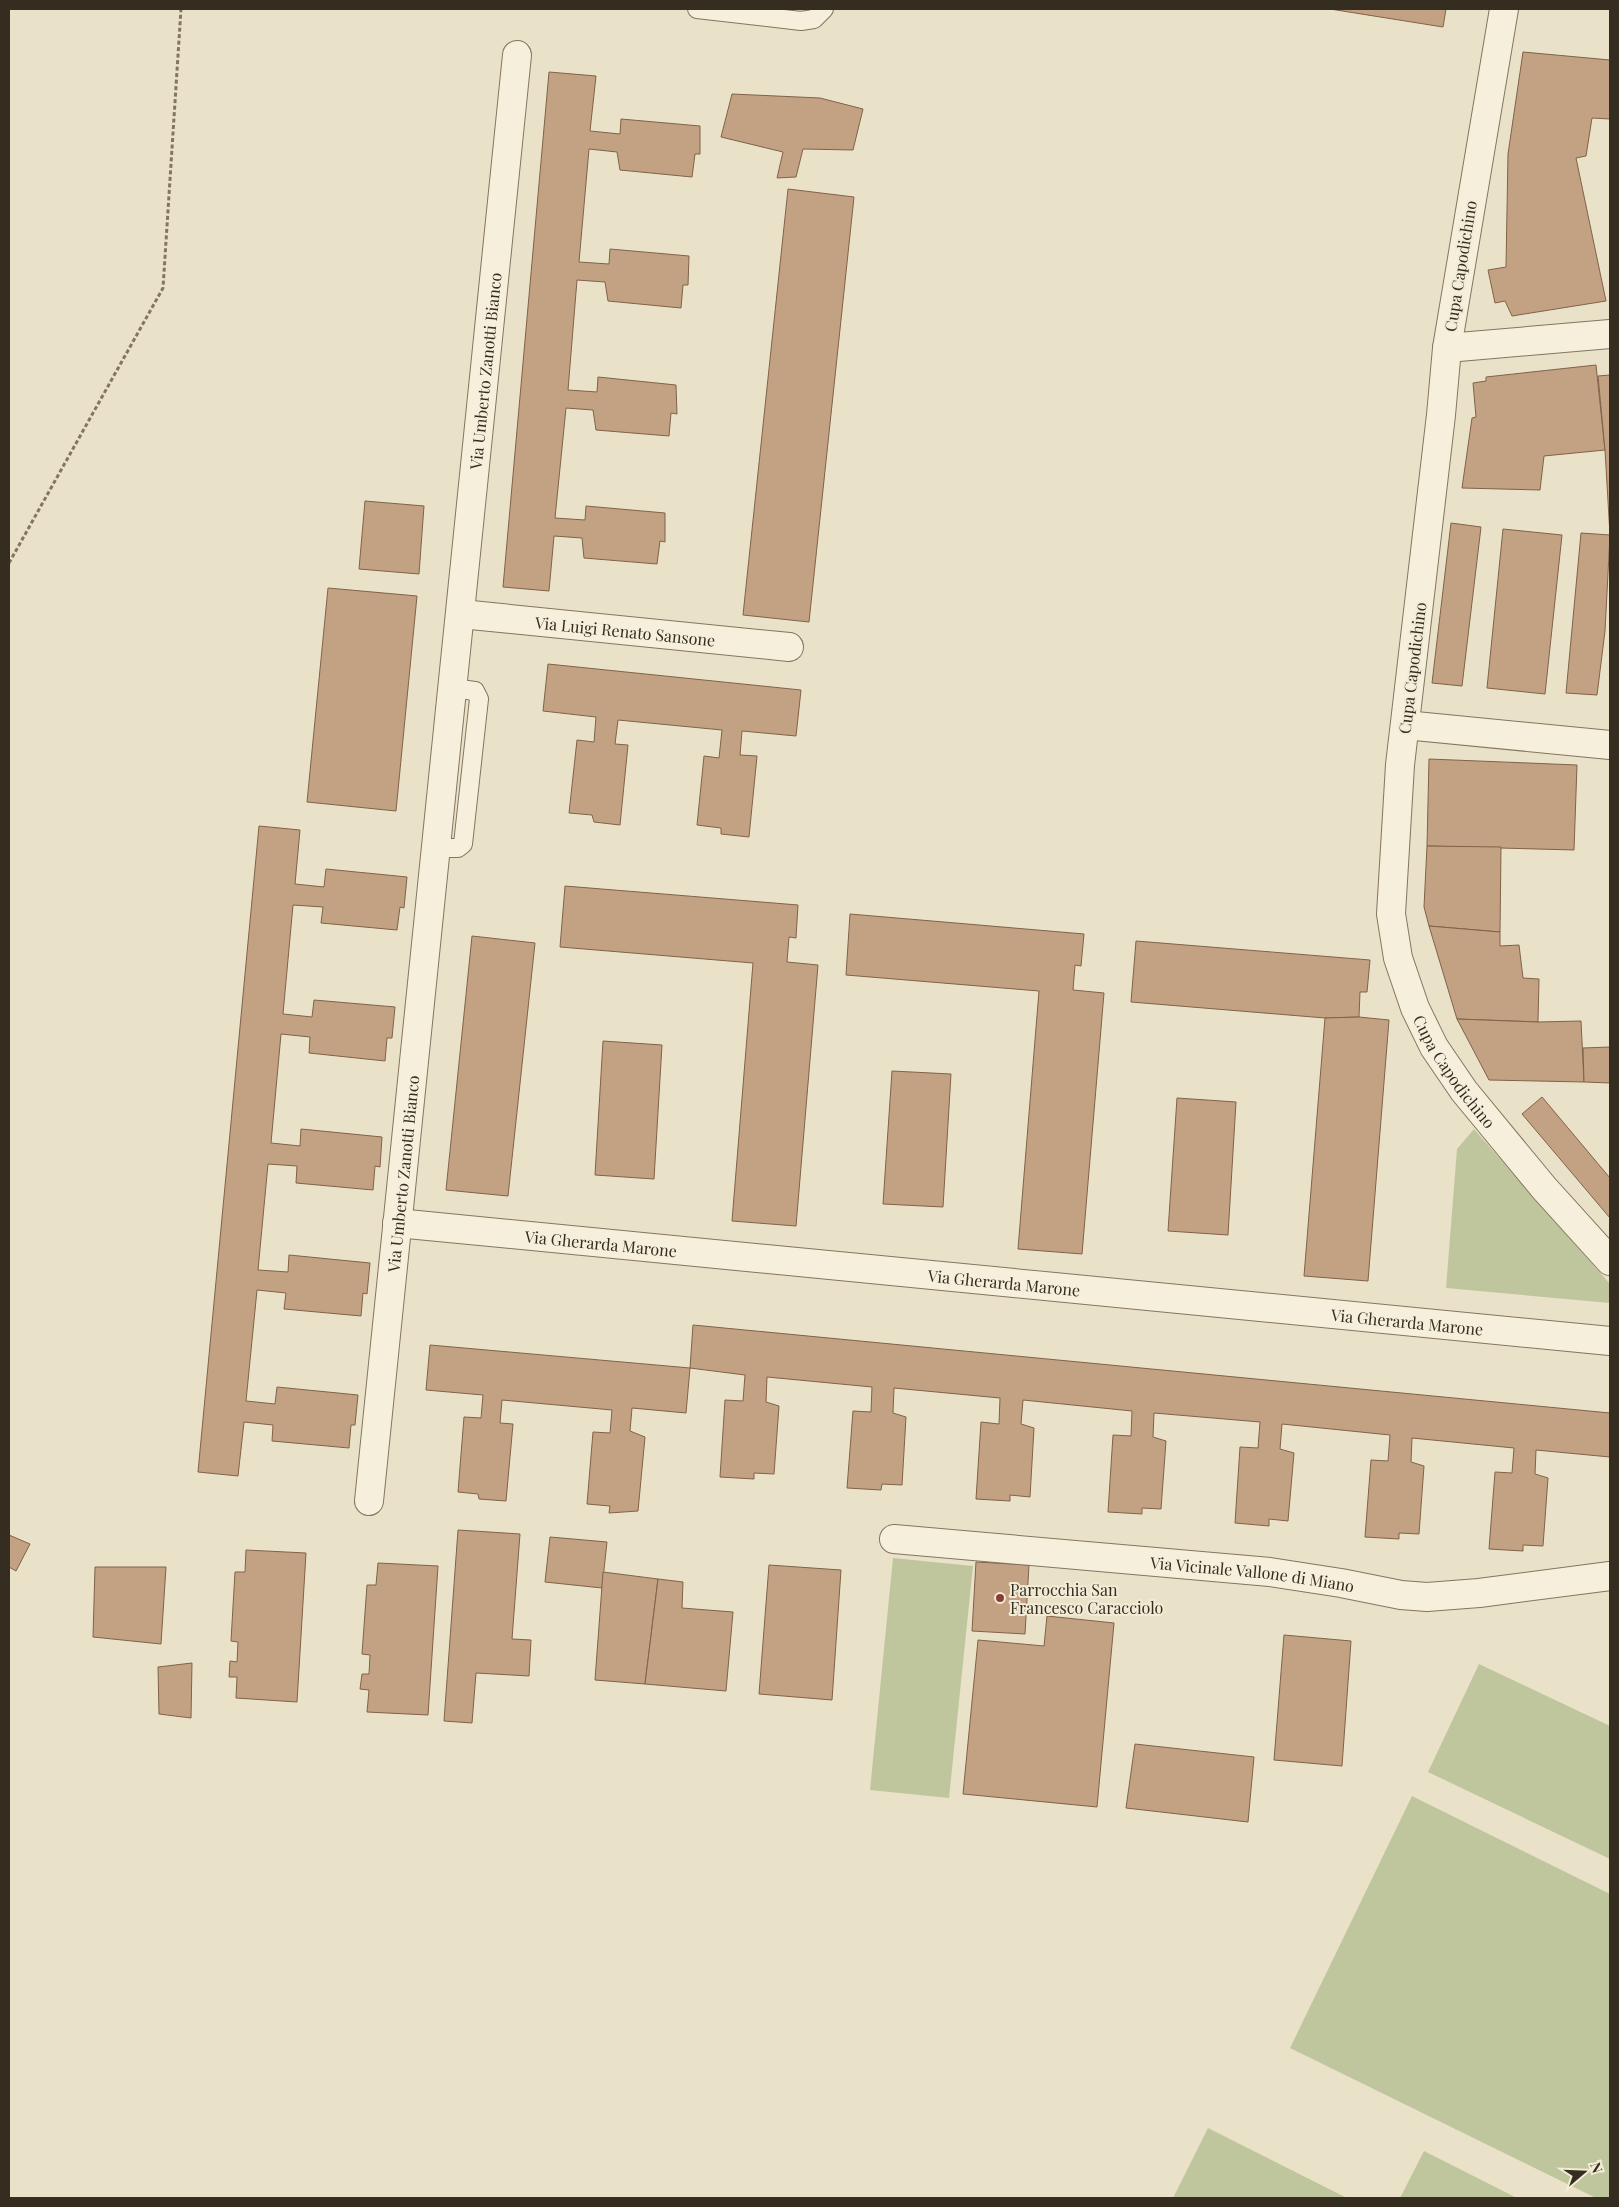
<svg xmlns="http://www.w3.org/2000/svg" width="1619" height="2207" viewBox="0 0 1619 2207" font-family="'Playfair Display',serif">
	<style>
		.green { fill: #bfc69d }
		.building { fill: #c3a283; stroke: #806248 }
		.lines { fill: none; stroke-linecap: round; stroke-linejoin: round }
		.lane-casing { stroke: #84755f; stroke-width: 20 }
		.street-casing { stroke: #84755f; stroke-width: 30 }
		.path { stroke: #84755f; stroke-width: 3; stroke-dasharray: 4 2.5; stroke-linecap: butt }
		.lane { stroke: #f5efdb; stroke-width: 18 }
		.street { stroke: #f5efdb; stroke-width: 28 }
		.poi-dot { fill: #8c3c36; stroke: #f2ecd7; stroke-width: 2 }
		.labels { text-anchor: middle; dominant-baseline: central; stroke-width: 4; stroke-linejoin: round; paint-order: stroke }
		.street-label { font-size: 16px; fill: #362d21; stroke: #f2ecd7 }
		.poi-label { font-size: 16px; fill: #362d21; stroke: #f2ecd7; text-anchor: start }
	</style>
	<rect width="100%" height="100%" fill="#e9e2c8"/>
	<!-- green -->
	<g class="green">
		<path d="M 1474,1129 L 1610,1284 L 1610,1303 L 1446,1288 L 1457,1149 Z"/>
		<path d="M 893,1558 L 973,1566 L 949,1798 L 870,1790 Z"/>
		<path d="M 1479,1664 L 1610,1726 L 1610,1859 L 1428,1772 Z"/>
		<path d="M 1412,1796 L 1610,1894 L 1610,2198 L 1596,2198 L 1290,2048 Z"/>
		<path d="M 1208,2128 L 1347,2198 L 1173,2198 Z"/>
		<path d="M 1424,2151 L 1517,2198 L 1400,2198 Z"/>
	</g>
	<!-- building -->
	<g class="building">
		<path d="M 1330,9 L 1446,9 L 1443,27 Z"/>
		<path d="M 1523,52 L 1610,60 L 1610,119 L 1592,118 L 1586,156 L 1576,158 L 1606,301 L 1512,316 L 1505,301 L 1495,303 L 1488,270 L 1506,267 L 1508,154 Z"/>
		<path d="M 549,72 L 596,76 L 590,131 L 620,134 L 621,119 L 700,126 L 700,154 L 695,154 L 692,177 L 620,170 L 617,152 L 589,149 L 579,262 L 609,264 L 610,249 L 689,256 L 688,285 L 683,285 L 681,308 L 608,301 L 605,282 L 577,280 L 568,390 L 597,392 L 598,377 L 676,385 L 677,414 L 671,413 L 669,436 L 596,430 L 593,410 L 566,408 L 555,518 L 585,520 L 586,506 L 665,513 L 665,542 L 660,541 L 657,564 L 584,558 L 582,538 L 554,536 L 549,591 L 503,587 Z"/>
		<path d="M 732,94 L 820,98 L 863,109 L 853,150 L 803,149 L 796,177 L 777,178 L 783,152 L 721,137 Z"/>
		<path d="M 788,189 L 854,197 L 809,622 L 743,615 Z"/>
		<path d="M 1596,365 L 1605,450 L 1544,456 L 1540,490 L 1462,488 L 1472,418 L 1476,417 L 1473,383 L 1486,381 L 1486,377 Z"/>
		<path d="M 1610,375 L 1610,535 L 1605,450 L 1598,376 Z"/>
		<path d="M 365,501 L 424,506 L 419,574 L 359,569 Z"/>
		<path d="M 1451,523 L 1481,527 L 1462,686 L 1432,683 Z"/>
		<path d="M 1503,529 L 1562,535 L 1545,694 L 1487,688 Z"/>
		<path d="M 1581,533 L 1610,535 L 1605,631 L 1597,695 L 1566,693 Z"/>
		<path d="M 328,588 L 417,596 L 396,811 L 307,802 Z"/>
		<path d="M 548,664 L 801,690 L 796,736 L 742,731 L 740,755 L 757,756 L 749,837 L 721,834 L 721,828 L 697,825 L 704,756 L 719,758 L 722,730 L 618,720 L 615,744 L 628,745 L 620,825 L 594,822 L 592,815 L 569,813 L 577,740 L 594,742 L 596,717 L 543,711 Z"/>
		<path d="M 1429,759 L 1577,765 L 1574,850 L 1427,846 Z"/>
		<path d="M 259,826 L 300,830 L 295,884 L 324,887 L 326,869 L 407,877 L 404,908 L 400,907 L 397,930 L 321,923 L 323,907 L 293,905 L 283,1014 L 312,1017 L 314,1000 L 395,1007 L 392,1038 L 387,1038 L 385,1061 L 309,1053 L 310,1037 L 281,1034 L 271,1143 L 300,1146 L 301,1129 L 382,1137 L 380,1167 L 375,1166 L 373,1190 L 296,1183 L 297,1166 L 268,1164 L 258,1270 L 288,1272 L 289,1255 L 370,1263 L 367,1294 L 363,1293 L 361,1316 L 284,1309 L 286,1293 L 257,1290 L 246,1401 L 275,1404 L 277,1387 L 358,1395 L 355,1425 L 351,1425 L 349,1448 L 272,1441 L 273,1425 L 244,1422 L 238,1476 L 198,1472 Z"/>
		<path d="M 1427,846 L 1501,847 L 1500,932 L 1429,926 L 1424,907 Z"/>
		<path d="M 565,886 L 798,905 L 796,938 L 789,937 L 787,962 L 818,965 L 796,1226 L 732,1221 L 753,963 L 560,947 Z"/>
		<path d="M 850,914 L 1084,934 L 1081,966 L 1075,965 L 1073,990 L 1104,993 L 1082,1254 L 1018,1249 L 1039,991 L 846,975 Z"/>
		<path d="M 1429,926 L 1500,932 L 1500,946 L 1519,945 L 1523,978 L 1539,979 L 1538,1022 L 1457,1019 Z"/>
		<path d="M 472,936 L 535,943 L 508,1196 L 446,1190 Z"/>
		<path d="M 1136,941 L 1370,960 L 1367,992 L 1360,992 L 1359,1017 L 1325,1018 L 1131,1002 Z"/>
		<path d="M 1359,1017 L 1389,1020 L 1368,1281 L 1304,1276 L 1325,1018 Z"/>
		<path d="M 1457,1019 L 1538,1022 L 1581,1021 L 1584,1082 L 1489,1080 Z"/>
		<path d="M 603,1041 L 662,1045 L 654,1179 L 595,1175 Z"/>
		<path d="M 1610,1047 L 1610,1083 L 1584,1082 L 1583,1048 Z"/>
		<path d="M 892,1071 L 951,1074 L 943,1207 L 883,1204 Z"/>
		<path d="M 1542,1097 L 1610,1178 L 1610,1218 L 1522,1114 Z"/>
		<path d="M 1177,1098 L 1236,1102 L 1228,1235 L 1168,1231 Z"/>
		<path d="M 693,1325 L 1610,1413 L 1610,1457 L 1536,1450 L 1535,1474 L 1548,1478 L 1543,1546 L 1523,1545 L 1523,1551 L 1489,1549 L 1495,1472 L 1512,1473 L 1514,1448 L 1412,1438 L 1411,1462 L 1424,1466 L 1419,1534 L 1399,1533 L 1399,1539 L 1365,1537 L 1371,1460 L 1388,1461 L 1390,1435 L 1282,1424 L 1280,1449 L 1294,1453 L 1288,1521 L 1269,1519 L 1269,1526 L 1235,1523 L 1240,1447 L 1258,1448 L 1260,1422 L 1154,1413 L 1153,1437 L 1166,1441 L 1161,1509 L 1142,1508 L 1142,1514 L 1108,1512 L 1113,1435 L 1131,1436 L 1132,1411 L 1023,1400 L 1021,1424 L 1034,1428 L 1030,1497 L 1010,1495 L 1010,1501 L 976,1499 L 981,1422 L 999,1424 L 1000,1398 L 894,1388 L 893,1413 L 906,1417 L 902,1485 L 882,1484 L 881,1490 L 847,1488 L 853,1411 L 871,1412 L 872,1387 L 767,1377 L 766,1402 L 779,1406 L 774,1474 L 754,1473 L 754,1479 L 720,1477 L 725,1400 L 743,1401 L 745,1375 L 690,1368 Z"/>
		<path d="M 430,1345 L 690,1368 L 686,1413 L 632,1408 L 630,1431 L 645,1437 L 638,1511 L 609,1513 L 610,1506 L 587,1504 L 593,1432 L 610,1433 L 612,1410 L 502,1400 L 500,1423 L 513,1424 L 506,1501 L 479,1499 L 478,1494 L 458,1492 L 464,1417 L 481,1418 L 483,1395 L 426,1390 Z"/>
		<path d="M 458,1530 L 520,1534 L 512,1639 L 531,1640 L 529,1676 L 476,1673 L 472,1723 L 444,1721 Z"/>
		<path d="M 9,1535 L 30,1544 L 16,1571 L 9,1567 Z"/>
		<path d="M 550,1537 L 607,1542 L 602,1588 L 545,1582 Z"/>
		<path d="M 246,1550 L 306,1553 L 297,1702 L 236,1698 L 237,1677 L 229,1677 L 230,1661 L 237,1662 L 238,1642 L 231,1641 L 235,1572 L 245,1572 Z"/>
		<path d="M 976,1562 L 1029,1565 L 1025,1634 L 972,1631 Z"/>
		<path d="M 378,1563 L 438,1566 L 428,1715 L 367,1712 L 369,1690 L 360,1689 L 362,1674 L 369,1674 L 370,1655 L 362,1654 L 367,1585 L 376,1585 Z"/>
		<path d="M 769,1565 L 841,1570 L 832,1700 L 759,1694 Z"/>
		<path d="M 95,1567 L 166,1567 L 161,1644 L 93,1637 Z"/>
		<path d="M 603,1572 L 658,1579 L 645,1684 L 595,1680 Z"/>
		<path d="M 658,1579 L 683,1582 L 682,1608 L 733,1612 L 726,1691 L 645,1684 Z"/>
		<path d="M 1047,1616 L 1114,1623 L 1097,1807 L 963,1794 L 978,1640 L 1044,1646 Z"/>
		<path d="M 1284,1635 L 1351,1641 L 1342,1766 L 1274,1760 Z"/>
		<path d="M 192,1663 L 191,1718 L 159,1714 L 158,1667 Z"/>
		<path d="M 1135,1744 L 1254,1757 L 1248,1822 L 1126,1808 Z"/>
	</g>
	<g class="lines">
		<defs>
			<g id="lane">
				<path d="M 697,9 L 801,21 L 814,19 L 824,9"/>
				<path d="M 436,848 L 458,848 L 463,844 L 479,699 L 475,691 L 452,688"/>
			</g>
			<g id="street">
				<path id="s1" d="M 1504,9 L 1447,348 L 1441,415 L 1400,765 L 1391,914 L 1398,958 L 1415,1008 L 1434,1047 L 1464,1091 L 1544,1188 L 1610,1261"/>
				<path d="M 1447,348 L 1610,334"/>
				<path id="s2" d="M 461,614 L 789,647"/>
				<path d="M 1405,725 L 1610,745"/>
				<path id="s3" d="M 397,1223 L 1610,1341"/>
				<path id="s4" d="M 369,1501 L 517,55"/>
				<path id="s5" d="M 894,1539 L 1270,1572 L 1341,1583 L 1401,1595 L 1427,1597 L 1479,1593 L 1610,1576"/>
			</g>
		</defs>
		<!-- lane casing -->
		<use href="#lane" class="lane-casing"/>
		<!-- street casing -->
		<use href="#street" class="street-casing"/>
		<!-- path -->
		<path class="path" d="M 9,563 L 163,288 L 181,9"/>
		<!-- lane -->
		<use href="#lane" class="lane"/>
		<!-- street -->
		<use href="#street" class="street"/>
	</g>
	<!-- markers -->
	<circle class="poi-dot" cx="1000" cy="1598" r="5"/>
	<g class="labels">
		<!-- street labels -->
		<g class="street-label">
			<text transform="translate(1460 266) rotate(-81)">Cupa Capodichino</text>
			<text stroke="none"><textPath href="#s4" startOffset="1136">Via Umberto Zanotti Bianco</textPath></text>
			<text stroke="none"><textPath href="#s2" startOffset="165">Via Luigi Renato Sansone</textPath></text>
			<text transform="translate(1412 668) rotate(-83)">Cupa Capodichino</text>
			<text stroke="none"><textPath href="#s1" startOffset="1085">Cupa Capodichino</textPath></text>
			<text stroke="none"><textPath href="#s4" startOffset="329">Via Umberto Zanotti Bianco</textPath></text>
			<text stroke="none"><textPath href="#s3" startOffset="205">Via Gherarda Marone</textPath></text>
			<text stroke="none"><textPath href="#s3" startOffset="610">Via Gherarda Marone</textPath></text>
			<text stroke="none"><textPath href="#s3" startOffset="1015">Via Gherarda Marone</textPath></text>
			<text stroke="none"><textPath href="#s5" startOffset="360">Via Vicinale Vallone di Miano</textPath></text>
		</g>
		<!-- poi labels -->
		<g class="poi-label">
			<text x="1010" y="1589">Parrocchia San<tspan x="1010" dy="18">Francesco Caracciolo</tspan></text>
		</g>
	</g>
	<!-- border -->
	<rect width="1619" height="2207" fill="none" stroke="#362d21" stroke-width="20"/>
	<!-- north arrow -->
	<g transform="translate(1584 2172) rotate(71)" stroke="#f2ecd7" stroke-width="4" paint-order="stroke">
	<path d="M0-4L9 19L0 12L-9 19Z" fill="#362d21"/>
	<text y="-8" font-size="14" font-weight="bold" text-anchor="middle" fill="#362d21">N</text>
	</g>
</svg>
